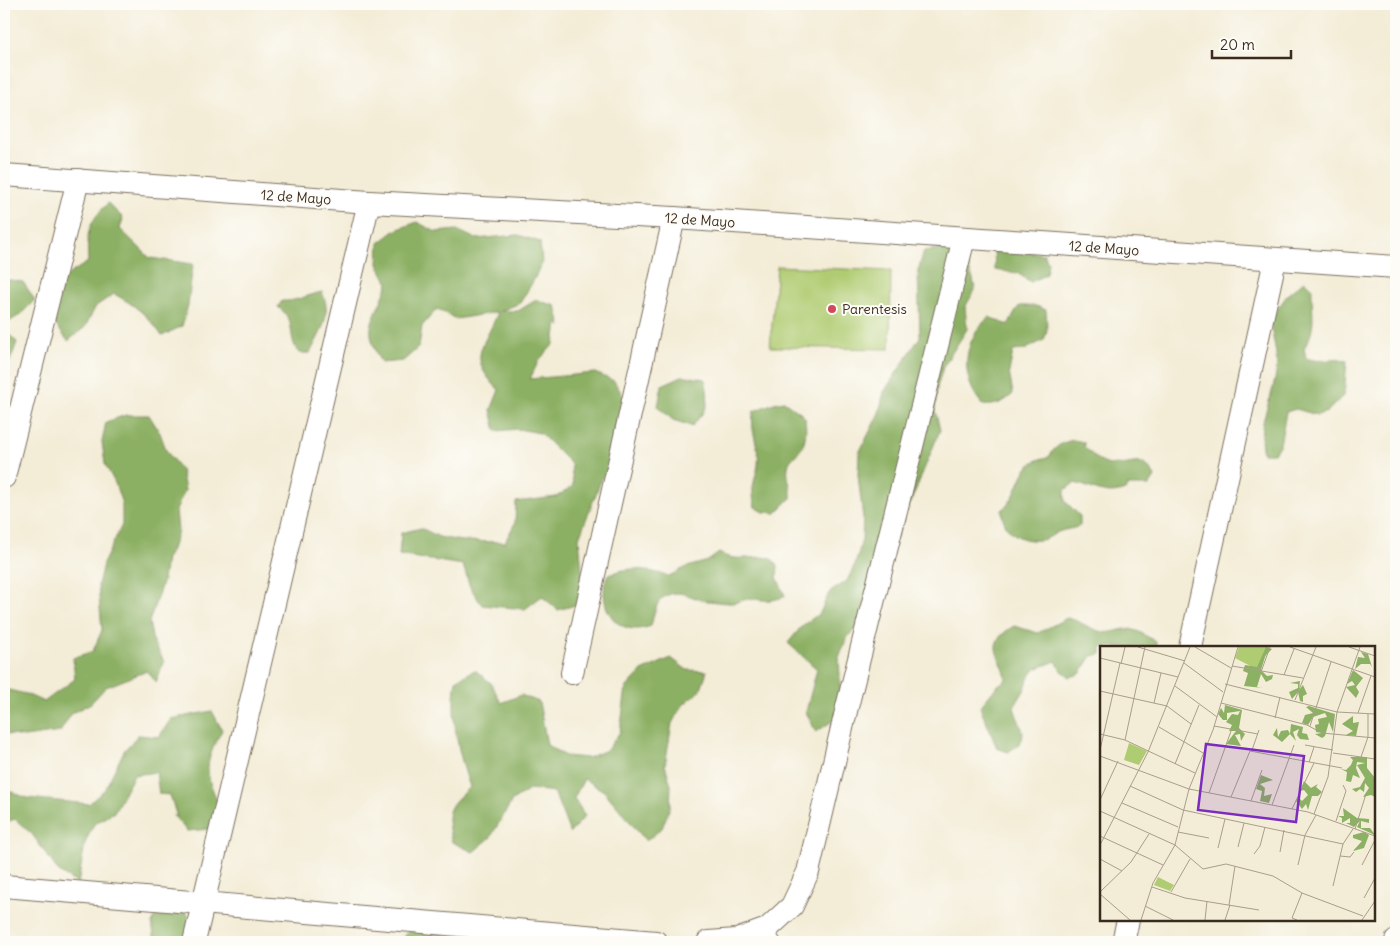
<svg xmlns="http://www.w3.org/2000/svg" width="1400" height="946" viewBox="0 0 1400 946" font-family="Delius,sans-serif">
	<style>
		.green { fill: #b0cc72; stroke: #767b48 }
		.forest { fill: #8cb064; stroke: #646d41 }
		.lines { fill: none; stroke-linecap: round; stroke-linejoin: round }
		.lane-casing { stroke: #7b6e5e; stroke-width: 13 }
		.street-casing { stroke: #7b6e5e; stroke-width: 24 }
		.lane { stroke: #fff; stroke-width: 11 }
		.street { stroke: #fff; stroke-width: 22 }
		.poi-dot { fill: #d1495b; stroke: #fdfcf7; stroke-width: 2 }
		.labels { text-anchor: middle; dominant-baseline: central; stroke-width: 4; stroke-linejoin: round; paint-order: stroke }
		.street-label { font-size: 14px; fill: #3b2a1e; stroke: #fdfcf7 }
		.poi-label { font-size: 14px; fill: #3b2a1e; stroke: #fdfcf7; text-anchor: start }
		.inset-road { fill: none; stroke: #a99e8c; stroke-width: 1 }
		.view { fill: #7b2cbf; fill-opacity: 0.15; stroke: #7b2cbf; stroke-width: 2.5 }
		.inset-edge { fill: none; stroke: #3b2a1e; stroke-width: 2.5 }
	</style>
	<rect width="100%" height="100%" fill="#fdfcf7"/>
	<filter id="ink" filterUnits="userSpaceOnUse"><feTurbulence type="fractalNoise" baseFrequency=".02" numOctaves="2"/><feDisplacementMap in="SourceGraphic" scale="10" xChannelSelector="R" yChannelSelector="G"/><feConvolveMatrix kernelMatrix="1 2 1 2 8 2 1 2 1" color-interpolation-filters="sRGB"/></filter>
	<filter id="wash" filterUnits="userSpaceOnUse"><feTurbulence type="fractalNoise" baseFrequency=".0096" numOctaves="4" result="noise"/><feDisplacementMap in="SourceGraphic" scale="20" xChannelSelector="R" yChannelSelector="G"/><feGaussianBlur stdDeviation="1.12" result="paint"/><feColorMatrix in="noise" values="0 0 0 0 0 0 0 0 0 0 0 0 0 0 0 0 0 1.4 0 .05"/><feComposite in="paint" operator="in"/></filter>
	<g filter="url(#wash)">
		<rect width="100%" height="100%" fill="#f3ecd6"/>
		<!-- green -->
		<path class="green" d="M 777,266 L 891,271 L 890,349 L 770,347 Z"/>
		<!-- forest -->
		<g class="forest">
			<path d="M 108,203 L 123,218 L 120,229 L 150,258 L 193,264 L 188,305 L 182,326 L 162,336 C 149,316 135,305 114,294 L 96,306 L 85,327 L 68,341 L 55,324 L 54,289 L 69,274 L 88,262 C 87,233 86,225 108,203 Z"/>
			<path d="M 417,222 L 436,232 L 457,230 L 476,239 L 518,235 L 540,242 L 542,264 L 532,283 L 520,303 L 501,311 L 518,311 L 536,300 L 556,306 L 561,326 L 557,323 L 554,344 L 539,360 L 530,379 L 595,373 L 614,381 L 625,399 C 615,420 612,437 615,460 L 602,478 L 579,538 L 583,582 L 579,604 L 558,610 L 542,596 L 525,609 L 482,605 L 470,587 L 463,565 L 399,555 L 401,533 L 421,528 L 439,537 L 461,541 L 505,542 L 515,523 L 516,502 L 556,497 L 573,486 L 571,464 L 540,433 L 518,429 L 496,431 L 491,410 L 499,390 C 465,356 484,349 498,312 L 456,319 L 437,309 L 422,326 L 419,347 L 403,361 L 381,363 C 360,321 376,322 388,283 L 378,264 L 379,243 L 396,230 Z"/>
			<path d="M 946,248 L 965,259 L 973,279 L 975,290 L 965,307 L 967,329 L 943,367 L 937,387 L 935,410 L 940,430 L 862,622 L 847,638 L 839,657 L 841,701 L 834,720 L 816,732 L 806,712 L 817,669 L 788,643 L 802,626 L 820,613 L 829,593 L 847,581 L 856,562 L 862,540 L 863,518 L 858,475 L 859,453 L 879,413 L 884,392 L 920,337 L 918,271 L 924,251 Z"/>
			<path d="M 994,249 L 1044,254 L 1048,263 L 1046,274 L 1031,282 L 1017,273 L 995,270 Z"/>
			<path d="M 4,279 L 23,282 L 35,300 L 20,315 L 4,325 Z"/>
			<path d="M 1304,281 L 1312,287 C 1311,312 1318,327 1304,348 L 1306,358 C 1321,364 1332,357 1347,361 L 1344,395 L 1327,412 L 1317,415 L 1296,409 L 1286,412 L 1280,444 L 1274,453 L 1263,453 C 1256,425 1272,401 1276,374 C 1279,355 1272,338 1270,320 L 1288,294 Z"/>
			<path d="M 322,292 C 333,315 320,333 310,353 L 299,353 C 286,336 298,321 278,307 L 282,301 C 295,302 308,295 322,292 Z"/>
			<path d="M 1019,306 L 1036,306 L 1046,310 L 1047,330 L 1044,340 L 1024,350 L 1013,351 L 1009,372 L 1013,394 C 1003,403 996,406 983,405 C 959,378 962,341 989,317 L 1008,325 Z"/>
			<path d="M 4,330 L 17,342 L 9,364 L 4,364 Z"/>
			<path d="M 682,376 L 705,379 C 710,404 709,407 692,426 L 673,420 L 658,407 L 662,385 Z"/>
			<path d="M 784,401 L 800,413 L 798,410 L 805,418 C 806,428 807,439 801,448 C 798,455 789,458 788,467 C 786,477 792,488 791,498 L 776,513 L 764,512 L 755,507 C 750,485 755,483 758,465 C 761,447 748,430 754,411 L 774,403 Z"/>
			<path d="M 126,415 L 149,415 L 160,433 L 167,452 L 181,470 L 185,490 L 176,510 L 178,531 L 171,552 L 166,558 L 163,580 L 149,622 L 153,642 L 164,661 L 156,682 L 147,671 L 106,687 L 91,703 L 72,713 L 60,732 L 24,737 L 5,734 L 4,689 L 26,694 L 44,702 L 75,679 L 73,658 L 93,651 L 102,630 L 98,585 L 103,564 L 122,525 L 122,504 L 115,483 L 105,464 L 102,442 L 106,422 Z"/>
			<path d="M 1073,440 L 1084,442 L 1084,447 C 1092,454 1099,463 1110,465 C 1131,468 1143,452 1155,477 L 1149,486 L 1127,486 L 1127,489 C 1106,499 1094,487 1074,483 L 1065,490 L 1065,501 L 1080,516 L 1080,526 C 1073,529 1065,529 1058,532 C 1052,535 1047,540 1040,540 C 1020,542 1002,531 1002,510 C 1024,493 1015,461 1049,457 C 1055,446 1061,443 1073,440 Z"/>
			<path d="M 719,553 C 736,563 752,555 771,558 L 778,566 L 777,577 L 785,596 C 772,602 765,600 752,599 C 744,598 736,604 729,603 C 722,602 714,602 707,601 C 692,599 681,588 666,596 C 655,601 654,615 651,626 C 617,639 596,607 607,576 C 631,564 645,570 669,576 L 687,567 L 708,561 Z"/>
			<path d="M 1067,618 C 1080,620 1090,630 1103,632 C 1112,634 1119,629 1127,629 C 1138,629 1147,637 1156,642 L 1156,647 L 1101,647 L 1101,654 L 1092,656 L 1080,674 L 1070,677 L 1061,670 L 1056,661 L 1035,669 L 1028,679 L 1025,689 L 1014,707 C 1019,728 1034,737 1008,752 L 997,748 L 980,707 L 997,686 L 1006,680 C 1004,656 980,646 1014,626 L 1038,633 Z"/>
			<path d="M 671,658 L 687,670 L 707,671 L 700,691 L 684,704 L 672,723 L 665,765 L 671,785 L 670,807 L 662,828 L 646,841 L 604,791 L 584,779 L 574,798 L 585,816 L 570,833 L 554,792 L 531,789 L 512,801 L 490,838 L 473,852 L 452,842 C 444,812 447,807 470,787 C 458,753 450,716 456,680 L 475,670 L 491,683 L 501,703 L 521,695 L 539,702 L 547,745 L 565,756 L 588,758 L 607,750 L 620,732 L 626,688 L 642,671 Z"/>
			<path d="M 212,711 L 222,730 C 201,769 206,772 221,811 L 209,829 L 187,831 L 173,815 L 177,817 L 170,795 L 159,794 L 156,772 L 134,775 L 114,812 L 94,824 L 85,843 L 78,884 L 59,872 L 32,834 L 15,819 L 4,823 L 4,789 L 27,798 L 89,804 L 105,789 L 124,751 L 138,735 L 159,737 L 171,719 Z"/>
			<path d="M 164,903 L 183,910 L 198,927 L 193,942 L 155,942 L 152,923 Z"/>
			<path d="M 409,931 L 444,934 L 452,940 L 484,937 L 489,942 L 403,942 L 405,934 Z"/>
		</g>
	</g>
	<g filter="url(#ink)">
		<g class="lines">
			<defs>
				<path id="lane" d="M 767,929 L 775,942"/>
				<g id="street">
					<path d="M 4,175 L 369,202 L 674,218 L 1396,267"/>
					<path d="M 4,477 L 78,180"/>
					<path d="M 1190,647 L 1275,260"/>
					<path d="M 572,673 L 674,218"/>
					<path d="M 4,886 L 656,942"/>
					<path d="M 194,942 L 369,202"/>
					<path d="M 708,942 L 737,940 L 767,929 L 792,906 L 808,872 L 847,707 L 964,238"/>
					<path d="M 1123,942 L 1128,920"/>
					<path d="M 1396,942 L 1396,941"/>
				</g>
			</defs>
			<!-- lane casing -->
			<use href="#lane" class="lane-casing"/>
			<!-- street casing -->
			<use href="#street" class="street-casing"/>
			<!-- lane -->
			<use href="#lane" class="lane"/>
			<!-- street -->
			<use href="#street" class="street"/>
		</g>
	</g>
	<!-- markers -->
	<circle class="poi-dot" cx="832" cy="309" r="5"/>
	<g class="labels">
		<!-- street labels -->
		<g class="street-label">
			<text transform="translate(296 197) rotate(4)">12 de Mayo</text>
			<text transform="translate(700 220) rotate(4)">12 de Mayo</text>
			<text transform="translate(1104 248) rotate(4)">12 de Mayo</text>
		</g>
		<!-- poi labels -->
		<g class="poi-label">
			<text x="842" y="309">Parentesis</text>
		</g>
	</g>
	<!-- overview -->
	<g transform="translate(1100 646)">
		<rect width="275" height="275" fill="#f3ecd6"/>
		<path d="M 139,1 L 169,1 L 160,25 L 135,12 ZM 29,97 L 47,105 L 39,119 L 24,114 ZM 58,231 L 74,239 L 70,245 L 54,239 Z" fill="#b0cc72"/>
		<path d="M 166,1 L 172,3 L 165,10 L 161,24 L 167,30 L 173,29 L 172,33 L 166,36 L 161,28 L 157,41 L 163,42 L 144,40 L 148,27 L 143,25 L 145,19 L 157,21 ZM 261,6 L 268,8 L 272,21 L 270,18 L 261,18 L 255,23 L 258,11 L 265,12 ZM 253,24 L 263,32 L 256,41 L 259,46 L 256,52 L 246,41 L 255,39 L 252,35 L 247,38 ZM 200,35 L 199,44 L 203,39 L 207,48 L 203,50 L 203,56 L 200,55 L 198,46 L 192,53 L 189,46 L 198,42 L 198,38 L 190,37 ZM 125,59 L 142,64 L 139,82 L 145,88 L 141,95 L 140,88 L 135,89 L 141,100 L 126,98 L 136,85 L 129,85 L 132,79 L 126,76 L 132,68 L 138,69 L 140,65 L 127,67 L 127,74 L 123,74 L 118,68 L 121,62 L 124,67 ZM 209,60 L 235,68 L 233,86 L 229,76 L 225,90 L 222,92 L 215,88 L 222,87 L 216,86 L 215,79 L 219,78 L 218,73 L 227,71 L 225,67 L 213,71 L 208,79 L 202,77 L 205,69 L 213,67 L 206,61 ZM 253,70 L 253,77 L 259,76 L 256,90 L 246,89 L 253,85 L 242,78 ZM 191,78 L 203,81 L 202,87 L 207,88 L 209,94 L 200,93 L 197,89 L 199,83 L 193,86 L 196,95 L 190,88 L 182,96 L 173,89 L 177,82 L 178,91 L 181,85 L 188,84 L 190,88 ZM 250,111 L 267,111 L 267,122 L 275,132 L 275,151 L 271,149 L 263,151 L 269,142 L 265,137 L 264,146 L 260,143 L 256,146 L 252,143 L 260,141 L 265,132 L 257,119 L 265,117 L 257,116 L 256,122 L 260,132 L 253,129 L 251,136 L 246,135 L 247,126 L 241,123 L 246,124 L 251,119 L 253,114 ZM 161,129 L 173,134 L 160,138 L 165,142 L 164,150 L 172,148 L 169,157 L 160,155 L 162,145 L 156,143 ZM 204,135 L 211,142 L 218,138 L 216,141 L 222,146 L 218,150 L 212,150 L 208,164 L 206,158 L 202,163 L 196,155 L 198,151 L 202,155 L 208,149 L 204,144 L 200,145 ZM 243,162 L 257,172 L 269,173 L 269,177 L 261,175 L 261,182 L 270,182 L 275,189 L 257,181 L 260,175 L 254,181 L 246,177 L 250,177 L 250,172 L 242,177 L 242,172 L 238,170 L 244,170 ZM 264,186 L 269,189 L 264,202 L 253,205 L 262,195 L 253,192 L 253,189 Z" fill="#8cb064"/>
		<path class="inset-road" d="M 38,1 L 85,15M 95,1 L 131,22M 190,1 L 275,31M 249,1 L 275,10M 0,12 L 78,31M 84,17 L 123,46M 21,18 L 25,1M 132,20 L 203,32M 161,26 L 170,1M 184,29 L 194,3M 125,38 L 237,66 L 275,68M 75,40 L 117,71M 0,45 L 67,60 L 91,78M 195,54 L 216,1M 54,57 L 61,27M 121,57 L 207,79 L 222,87 L 275,92M 258,67 L 271,30M 175,72 L 180,51M 114,80 L 158,88M 210,80 L 231,16M 59,81 L 103,107M 0,88 L 25,94 L 95,127M 25,94 L 45,1M 205,99 L 233,104M 0,104 L 20,17M 152,104 L 159,84M 233,107 L 275,113M 0,110 L 89,143 L 208,166 L 275,190M 261,111 L 268,91 L 268,68M 209,116 L 214,101M 75,118 L 99,59M 30,140 L 83,164 L 243,198M 109,147 L 131,85M 131,151 L 150,105 L 242,122M 0,154 L 18,115M 151,155 L 162,124M 22,157 L 78,181M 172,159 L 194,99M 192,163 L 214,117M 0,165 L 75,199 L 103,223 L 126,218 L 173,230 L 202,247 L 263,270M 214,168 L 228,131 L 237,66 L 260,1M 236,175 L 246,145 L 243,139M 255,183 L 266,148M 78,186 L 109,192M 0,190 L 63,219M 0,199 L 48,106 L 90,1M 138,201 L 144,177M 118,202 L 125,173M 180,206 L 184,184M 154,208 L 160,200 L 165,181M 240,210 L 250,211 L 254,206M 0,213 L 22,225M 198,219 L 205,189 L 216,169M 262,219 L 275,194M 233,240 L 243,198 L 253,183M 52,241 L 85,252 L 159,264M 0,246 L 31,216 L 49,188M 71,246 L 90,213M 0,248 L 30,274M 264,252 L 275,232M 129,259 L 135,220M 45,260 L 73,274M 41,274 L 53,237 L 75,199 L 89,143 L 113,84 L 138,1M 105,274 L 107,255M 125,274 L 130,259M 197,274 L 192,272 L 202,247M 262,274 L 275,255"/>
		<path class="view" d="M 106,98 L 204,110 L 196,176 L 98,164 Z"/>
		<rect width="275" height="275" class="inset-edge"/>
	</g>
	<!-- margin -->
	<rect width="1400" height="946" fill="none" stroke="#fdfcf7" stroke-width="20"/>
	<!-- scale -->
	<path d="M1212 50v8h79v-8" fill="none" stroke="#3b2a1e" stroke-width="2.5"/>
	<text x="1220" y="50" font-size="15" fill="#3b2a1e" stroke="#fdfcf7" stroke-width="4" paint-order="stroke">20 m</text>
</svg>
